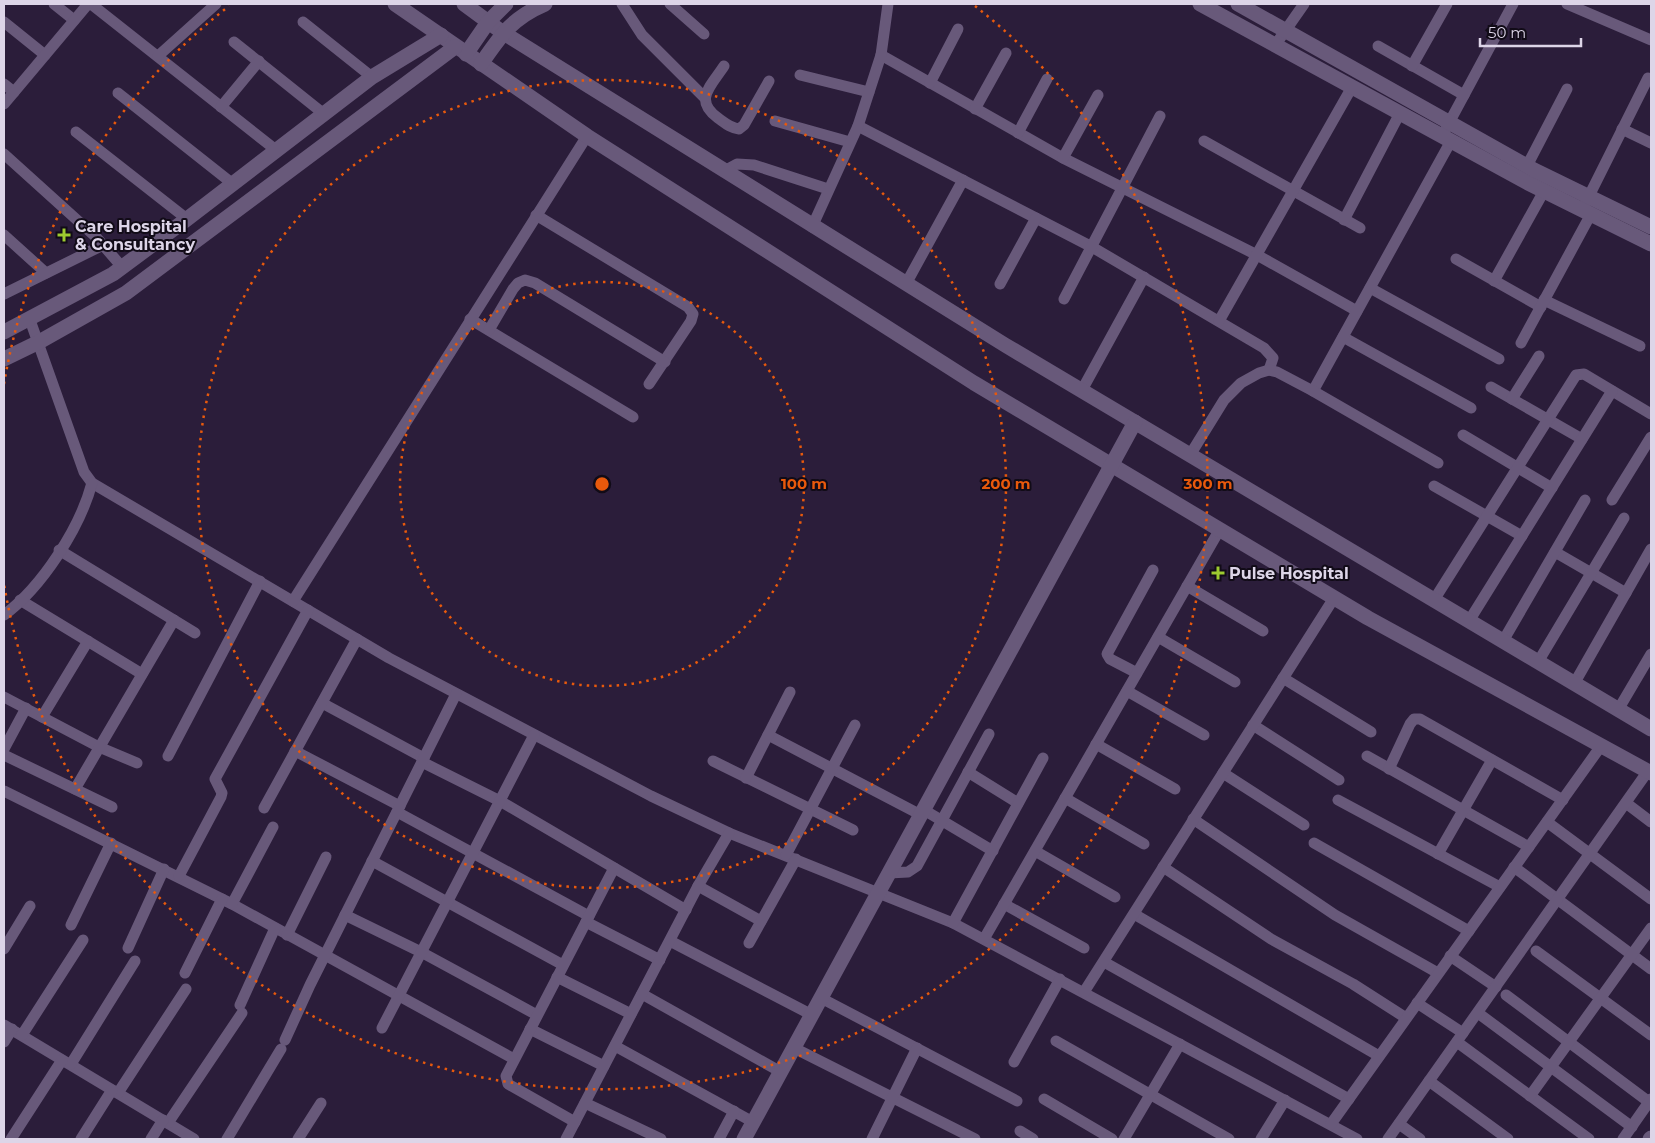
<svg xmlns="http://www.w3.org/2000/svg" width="1655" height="1143" viewBox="0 0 1655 1143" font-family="Montserrat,sans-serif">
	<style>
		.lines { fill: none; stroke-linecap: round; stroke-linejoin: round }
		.street { stroke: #68597a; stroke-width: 11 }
		.secondary { stroke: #68597a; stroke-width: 15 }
		.ring { fill: none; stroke: #e8590c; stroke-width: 2.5; stroke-dasharray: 2.5 5 }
		.poi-dot { fill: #9dca30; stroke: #110b17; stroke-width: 2 }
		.labels { text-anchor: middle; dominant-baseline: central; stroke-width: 4; stroke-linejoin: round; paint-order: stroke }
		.poi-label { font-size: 16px; font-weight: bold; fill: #ddd5e8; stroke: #110b17; text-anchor: start }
		.centre { fill: #e8590c; stroke: #110b17; stroke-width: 2.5 }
		.ring-label { font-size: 15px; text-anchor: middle; font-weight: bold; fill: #e8590c; stroke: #110b17; stroke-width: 4; stroke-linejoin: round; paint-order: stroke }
	</style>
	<rect width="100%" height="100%" fill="#2b1d3a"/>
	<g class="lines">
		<!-- street -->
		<g class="street">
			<path d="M 54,4 L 74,20"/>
			<path d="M 91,4 L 276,150"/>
			<path d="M 622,4 L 642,35 L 704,97"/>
			<path d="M 670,4 L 704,34"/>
			<path d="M 1567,4 L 1651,40"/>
			<path d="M 4,22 L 45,55"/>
			<path d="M 303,22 L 372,77"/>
			<path d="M 234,42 L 324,114"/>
			<path d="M 1276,44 L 1304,4"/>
			<path d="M 1378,46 L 1464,95"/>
			<path d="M 881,55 L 1063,158 L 1257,255 L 1357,311"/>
			<path d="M 158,56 L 216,4"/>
			<path d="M 724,66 C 711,86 693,100 718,118 C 725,123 730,128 739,129 L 744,125 L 769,81"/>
			<path d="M 1412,66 L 1447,4"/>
			<path d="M 800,75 L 869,92"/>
			<path d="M 930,83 L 958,29"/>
			<path d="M 4,84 L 14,92"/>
			<path d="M 118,93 L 233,184"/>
			<path d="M 4,104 L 88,4"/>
			<path d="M 221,107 L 259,61"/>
			<path d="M 975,109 L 1006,53"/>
			<path d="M 775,121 L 850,142"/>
			<path d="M 858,126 L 1092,247 L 1264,348 L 1273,358 L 1269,370"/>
			<path d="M 1622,129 L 1651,143"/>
			<path d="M 76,132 L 187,219"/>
			<path d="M 1018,133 L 1047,79"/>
			<path d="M 1442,136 L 1513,4"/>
			<path d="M 1204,141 L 1360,228"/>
			<path d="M 4,154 L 97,238 L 122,267"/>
			<path d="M 1063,158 L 1098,95"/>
			<path d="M 1527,166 L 1567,89"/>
			<path d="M 724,171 L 737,164 L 754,165 L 828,189"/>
			<path d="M 1585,204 L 1648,78"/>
			<path d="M 536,215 L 688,307 L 693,314 L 691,321 L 649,384"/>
			<path d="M 1344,220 L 1400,113"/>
			<path d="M 812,227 L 858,126 L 881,55 L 888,4"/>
			<path d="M 4,235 L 46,273"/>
			<path d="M 1456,259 L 1541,307"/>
			<path d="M 1494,281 L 1544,191"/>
			<path d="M 907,282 L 963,180"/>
			<path d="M 1000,284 L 1036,218"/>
			<path d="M 1370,288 L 1499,359"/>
			<path d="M 4,294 L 103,245"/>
			<path d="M 1064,299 L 1160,116"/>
			<path d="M 1544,300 L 1640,346"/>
			<path d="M 470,319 L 633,417"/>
			<path d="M 30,320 L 84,472 L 92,483 L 389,658 L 651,796 L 729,833 L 953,923 L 1357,1139"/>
			<path d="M 1219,321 L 1352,87"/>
			<path d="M 489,330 L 513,289 L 518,283 L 525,280 L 535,283 L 665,362"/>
			<path d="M 1343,337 L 1471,408"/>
			<path d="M 1521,343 L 1591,214"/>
			<path d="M 1491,387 L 1582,439"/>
			<path d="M 1082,390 L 1144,277"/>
			<path d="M 1313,391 L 1451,141"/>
			<path d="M 1512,399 L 1539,356"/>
			<path d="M 1463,435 L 1552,488"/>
			<path d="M 1190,455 L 1224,400 L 1241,383 L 1259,373 L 1269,370 L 1277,372 L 1313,391 L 1438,463"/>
			<path d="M 1434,486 L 1522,536"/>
			<path d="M 1612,500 L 1651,437"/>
			<path d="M 59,550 L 195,633"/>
			<path d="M 1555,552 L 1626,593"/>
			<path d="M 1187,586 L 1263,631"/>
			<path d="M 20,600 L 142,674"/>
			<path d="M 1434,600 L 1576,375 L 1584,374 L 1651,414"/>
			<path d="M 293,601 L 587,136"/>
			<path d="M 4,615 C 42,587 80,528 92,483"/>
			<path d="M 1469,621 L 1612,391"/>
			<path d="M 1158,637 L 1235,682"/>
			<path d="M 1503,641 L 1585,500"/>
			<path d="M 1538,662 L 1624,518"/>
			<path d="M 1137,673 L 1110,659 L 1107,654 L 1153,570"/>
			<path d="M 1283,678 L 1371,732"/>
			<path d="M 1574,684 L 1651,549"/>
			<path d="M 1127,691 L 1204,735"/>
			<path d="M 4,697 L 99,747 L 137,763"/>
			<path d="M 322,703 L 424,758"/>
			<path d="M 1618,710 L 1651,654"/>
			<path d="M 42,717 L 88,641"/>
			<path d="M 1253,725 L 1339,780"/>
			<path d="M 768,735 L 921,815"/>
			<path d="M 1096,744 L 1175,789"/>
			<path d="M 4,749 L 26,708"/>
			<path d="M 295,751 L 400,806"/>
			<path d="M 4,755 L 112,807"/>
			<path d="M 168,756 L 260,581"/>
			<path d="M 1367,756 L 1529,847"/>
			<path d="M 713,761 L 853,830"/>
			<path d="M 422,762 L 500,801 L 686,910"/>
			<path d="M 1389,769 L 1410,724 L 1414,719 L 1420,719 L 1563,800"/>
			<path d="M 968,772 L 1018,803"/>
			<path d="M 1223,773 L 1304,825"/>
			<path d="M 746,778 L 790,692"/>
			<path d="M 75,789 L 174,620"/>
			<path d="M 4,791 L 232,904 L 514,1059"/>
			<path d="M 1065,798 L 1144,844"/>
			<path d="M 1338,800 L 1500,887"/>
			<path d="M 1626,803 L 1651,822"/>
			<path d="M 264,808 L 357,639"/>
			<path d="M 924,810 L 993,851"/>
			<path d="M 397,812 L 589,916"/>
			<path d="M 1193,819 L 1335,915 L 1438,973"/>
			<path d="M 1547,822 L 1651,899"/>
			<path d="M 1314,843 L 1469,931"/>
			<path d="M 1035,851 L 1115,897"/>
			<path d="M 1438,854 L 1492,760"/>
			<path d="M 786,855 L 855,725"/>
			<path d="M 372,861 L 563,965"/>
			<path d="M 1163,867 L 1271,939 L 1353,984 L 1406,1018"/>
			<path d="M 1514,867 L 1651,969"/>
			<path d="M 889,873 L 908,872 L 917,866 L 989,734"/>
			<path d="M 179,876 L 221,797 L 222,793 L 215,779 L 308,610"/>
			<path d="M 698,886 L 761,921"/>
			<path d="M 232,904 L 273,827"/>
			<path d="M 1004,904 L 1084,948"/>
			<path d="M 1134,914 L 1379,1056"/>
			<path d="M 345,915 L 421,952 L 537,1015"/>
			<path d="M 586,922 L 660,960"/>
			<path d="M 953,923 L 1043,758"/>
			<path d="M 71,925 L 111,843"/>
			<path d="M 287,935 L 326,857"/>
			<path d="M 984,939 L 1220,529"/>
			<path d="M 670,941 L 812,1015"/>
			<path d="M 749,943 L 796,859"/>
			<path d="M 128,948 L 164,869"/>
			<path d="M 4,949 L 30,906"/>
			<path d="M 1536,951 L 1651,1035"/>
			<path d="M 1450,956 L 1496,987"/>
			<path d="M 1104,962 L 1349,1099"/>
			<path d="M 185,973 L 222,899"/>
			<path d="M 557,977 L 631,1014"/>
			<path d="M 1084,992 L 1334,598"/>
			<path d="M 642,994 L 781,1072"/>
			<path d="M 1506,995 L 1649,1102"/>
			<path d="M 821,998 L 1017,1101"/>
			<path d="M 1417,1003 L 1463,1033"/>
			<path d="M 240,1005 L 275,928"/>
			<path d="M 1478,1013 L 1632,1127"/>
			<path d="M 4,1025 L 194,1139"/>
			<path d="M 382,1028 L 534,735"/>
			<path d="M 530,1029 L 604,1066"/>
			<path d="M 22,1035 L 83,940"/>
			<path d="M 285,1040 L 310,985 L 456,694"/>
			<path d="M 1056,1041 L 1229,1139"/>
			<path d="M 4,1042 L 12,1029"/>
			<path d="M 1457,1042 L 1589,1139"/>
			<path d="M 615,1046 L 753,1122"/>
			<path d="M 794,1048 L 975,1139"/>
			<path d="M 1014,1062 L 1060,979"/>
			<path d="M 71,1064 L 135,961"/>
			<path d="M 1429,1081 L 1508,1139"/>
			<path d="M 118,1093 L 186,989"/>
			<path d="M 1530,1096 L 1651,928"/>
			<path d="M 1044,1099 L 1112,1139"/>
			<path d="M 585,1103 L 661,1139"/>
			<path d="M 575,1122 L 508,1084 L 506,1076 L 614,868"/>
			<path d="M 168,1123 L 242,1013"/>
			<path d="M 1331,1124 L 1601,746"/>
			<path d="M 1399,1124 L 1420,1139"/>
			<path d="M 1020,1131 L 1033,1139"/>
			<path d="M 11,1139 L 62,1060"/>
			<path d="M 81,1139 L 112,1090"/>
			<path d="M 151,1139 L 163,1120"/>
			<path d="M 227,1139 L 281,1049"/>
			<path d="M 298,1139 L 321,1103"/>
			<path d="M 566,1139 L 698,886 L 729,833"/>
			<path d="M 719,1139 L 734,1111"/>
			<path d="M 872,1139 L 917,1048"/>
			<path d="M 1124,1139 L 1180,1044"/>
			<path d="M 1261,1139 L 1285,1100"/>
			<path d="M 1388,1139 L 1648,771"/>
			<path d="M 1623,1139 L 1651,1099"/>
		</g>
		<!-- secondary -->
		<g class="secondary">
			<path d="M 395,4 L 587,136 L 974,383 L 1368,618 L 1651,773"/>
			<path d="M 464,4 L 502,32 L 1005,345 L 1651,729"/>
			<path d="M 1200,4 L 1528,183 L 1651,244"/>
			<path d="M 1238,4 L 1534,170 L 1651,227"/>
			<path d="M 466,54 L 488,22 L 506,4"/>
			<path d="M 481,64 C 501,35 512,18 545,4"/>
			<path d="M 4,332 L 113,274 L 187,219 L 372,77 L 441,35"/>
			<path d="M 4,359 L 39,342 L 126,293 L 455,47"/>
			<path d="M 744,1139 L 1135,422"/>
			<path d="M 1650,1139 L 1651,1138"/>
		</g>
	</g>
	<!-- distance rings -->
	<g class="ring">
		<circle cx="602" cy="484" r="202"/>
		<circle cx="602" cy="484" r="404"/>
		<path d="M4 384A606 606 0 0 1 229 6M975 6A606 606 0 1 1 4 584"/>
	</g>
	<!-- markers -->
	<g class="poi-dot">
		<path d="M61.5 227.5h5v5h5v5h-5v5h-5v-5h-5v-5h5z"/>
		<path d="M1215.5 565.5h5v5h5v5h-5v5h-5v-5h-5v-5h5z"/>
	</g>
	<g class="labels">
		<!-- poi labels -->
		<g class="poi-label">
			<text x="75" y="226">Care Hospital<tspan x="75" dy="18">&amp; Consultancy</tspan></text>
			<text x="1229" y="573">Pulse Hospital</text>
		</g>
	</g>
	<circle cx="602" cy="484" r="8" class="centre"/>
	<g class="ring-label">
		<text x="804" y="489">100 m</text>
		<text x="1006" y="489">200 m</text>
		<text x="1208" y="489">300 m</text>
	</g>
	<!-- border -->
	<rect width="1655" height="1143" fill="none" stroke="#ddd5e8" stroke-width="10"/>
	<!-- scale -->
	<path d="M1480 38v8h101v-8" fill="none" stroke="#ddd5e8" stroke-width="2.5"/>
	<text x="1488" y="38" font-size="15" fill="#ddd5e8" stroke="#110b17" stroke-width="4" paint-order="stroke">50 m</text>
</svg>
